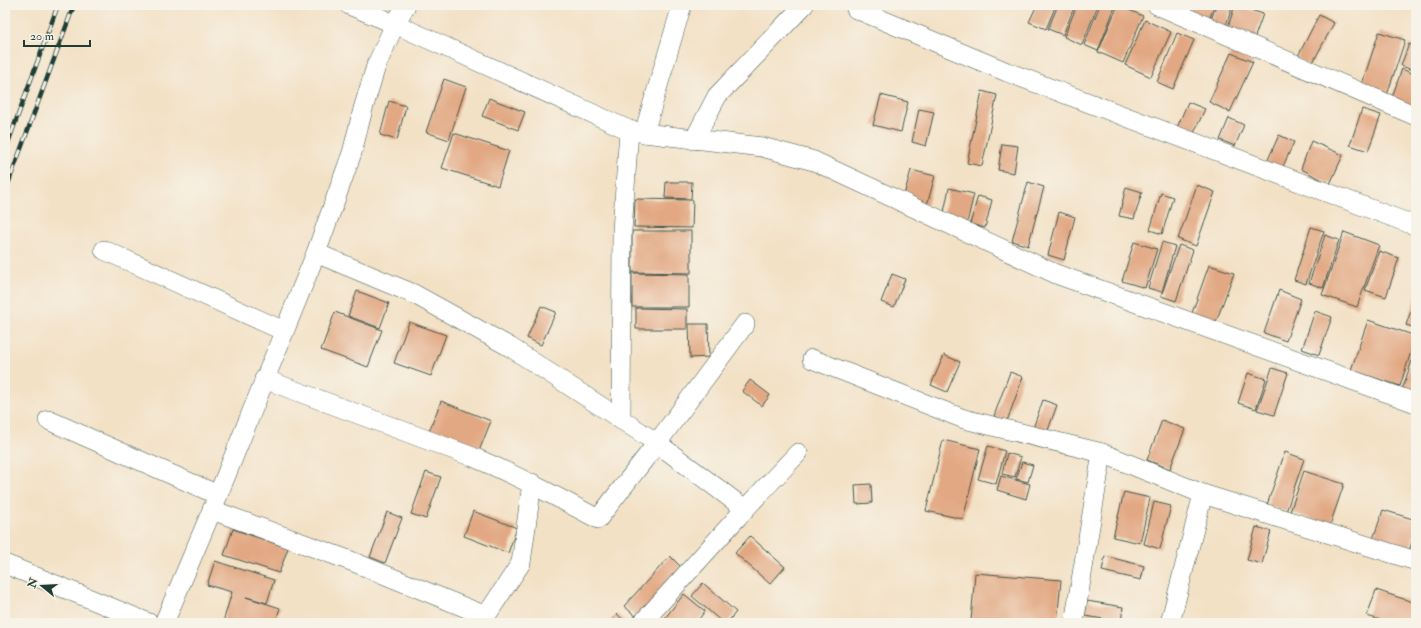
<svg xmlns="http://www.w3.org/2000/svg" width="1421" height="628" viewBox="0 0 1421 628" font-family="'IM FELL Double Pica',serif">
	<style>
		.building { fill: #e2a883 }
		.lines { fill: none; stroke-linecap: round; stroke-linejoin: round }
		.minor-casing { stroke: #3f564a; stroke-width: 20 }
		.minor { stroke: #fff; stroke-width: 19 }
		.rail-casing { stroke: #1f3d34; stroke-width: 4.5 }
		.rail { stroke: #f7f3e8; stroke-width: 3; stroke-dasharray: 9; stroke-linecap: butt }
	</style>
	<rect width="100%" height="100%" fill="#f7f3e8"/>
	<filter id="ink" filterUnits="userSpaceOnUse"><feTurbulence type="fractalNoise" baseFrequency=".025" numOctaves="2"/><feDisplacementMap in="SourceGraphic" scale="8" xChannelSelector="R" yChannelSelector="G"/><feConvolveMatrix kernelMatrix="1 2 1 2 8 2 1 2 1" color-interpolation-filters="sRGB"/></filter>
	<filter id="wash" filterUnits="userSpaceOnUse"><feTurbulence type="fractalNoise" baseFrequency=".012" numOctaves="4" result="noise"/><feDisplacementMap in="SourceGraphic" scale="16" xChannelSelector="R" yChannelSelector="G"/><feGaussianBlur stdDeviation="0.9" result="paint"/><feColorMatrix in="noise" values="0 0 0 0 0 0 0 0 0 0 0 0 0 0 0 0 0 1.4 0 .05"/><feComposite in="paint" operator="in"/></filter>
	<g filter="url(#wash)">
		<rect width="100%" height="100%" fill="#f3e1c6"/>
		<g id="blocks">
			<!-- building -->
			<g class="building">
				<path d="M 1037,5 L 1056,5 L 1046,29 L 1029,22 Z"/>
				<path d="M 1058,5 L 1075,5 L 1063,35 L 1048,29 Z"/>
				<path d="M 1077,5 L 1098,5 L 1082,45 L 1064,37 Z"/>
				<path d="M 1100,5 L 1110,5 L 1115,7 L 1098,51 L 1084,45 Z"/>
				<path d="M 1118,5 L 1143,16 L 1123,63 L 1098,52 Z"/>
				<path d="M 1191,5 L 1214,5 L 1208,24 L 1187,17 Z"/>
				<path d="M 1216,5 L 1233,5 L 1224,31 L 1209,26 Z"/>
				<path d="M 1235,5 L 1263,14 L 1253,42 L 1226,33 Z"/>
				<path d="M 1319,15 L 1334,23 L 1311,66 L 1297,58 Z"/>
				<path d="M 1145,20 L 1171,32 L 1151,77 L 1125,65 Z"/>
				<path d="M 1379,32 L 1405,40 L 1387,95 L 1361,87 Z"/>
				<path d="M 1177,33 L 1194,40 L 1173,89 L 1157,82 Z"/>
				<path d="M 1409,44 L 1416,47 L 1416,71 L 1401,66 Z"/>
				<path d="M 1231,53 L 1253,62 L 1230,112 L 1209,102 Z"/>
				<path d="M 1402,69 L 1416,75 L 1416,109 L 1391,100 Z"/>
				<path d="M 444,79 L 466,87 L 449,140 L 426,132 Z"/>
				<path d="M 982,91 L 997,95 L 982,166 L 967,163 Z"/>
				<path d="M 881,95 L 908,102 L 901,132 L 873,125 Z"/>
				<path d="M 489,98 L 525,112 L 518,130 L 482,116 Z"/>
				<path d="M 389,101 L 406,106 L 397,140 L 380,135 Z"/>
				<path d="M 1188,102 L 1205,109 L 1193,135 L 1176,130 Z"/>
				<path d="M 919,109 L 934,112 L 926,146 L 912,142 Z"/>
				<path d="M 1362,109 L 1381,115 L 1368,151 L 1350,145 Z"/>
				<path d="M 1229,118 L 1244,125 L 1235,146 L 1220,140 Z"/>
				<path d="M 454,133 L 509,151 L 498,186 L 442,168 Z"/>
				<path d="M 1279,135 L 1294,142 L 1281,171 L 1266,164 Z"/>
				<path d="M 1311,141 L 1343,155 L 1330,184 L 1301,169 Z"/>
				<path d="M 1002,144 L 1018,146 L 1014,173 L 998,170 Z"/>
				<path d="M 911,170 L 935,176 L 927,205 L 903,199 Z"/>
				<path d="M 666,182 L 692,182 L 691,199 L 665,198 Z"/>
				<path d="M 1028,182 L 1044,187 L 1028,246 L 1012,241 Z"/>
				<path d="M 1197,185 L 1215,192 L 1196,246 L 1178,239 Z"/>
				<path d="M 1126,187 L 1142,192 L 1134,219 L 1119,216 Z"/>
				<path d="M 949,188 L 974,194 L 967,223 L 943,217 Z"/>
				<path d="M 1161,193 L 1173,197 L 1162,234 L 1150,230 Z"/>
				<path d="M 978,196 L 992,200 L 985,228 L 970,224 Z"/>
				<path d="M 635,199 L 693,200 L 692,228 L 634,227 Z"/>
				<path d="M 1059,212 L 1075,217 L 1064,260 L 1048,255 Z"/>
				<path d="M 1311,227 L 1324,231 L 1306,284 L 1294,280 Z"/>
				<path d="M 632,231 L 691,231 L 691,273 L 632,272 Z"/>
				<path d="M 1344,232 L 1379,245 L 1357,307 L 1322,295 Z"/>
				<path d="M 1325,235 L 1339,240 L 1323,288 L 1309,283 Z"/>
				<path d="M 1134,242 L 1157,249 L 1145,288 L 1122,281 Z"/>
				<path d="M 1162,242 L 1175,246 L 1162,292 L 1148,288 Z"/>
				<path d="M 1179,245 L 1193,250 L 1176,301 L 1161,296 Z"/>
				<path d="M 1379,251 L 1399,258 L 1386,297 L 1365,290 Z"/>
				<path d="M 1209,265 L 1234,273 L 1216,322 L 1192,313 Z"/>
				<path d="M 632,273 L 689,274 L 689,307 L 632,307 Z"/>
				<path d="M 892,274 L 905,279 L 894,307 L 881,302 Z"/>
				<path d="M 1279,290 L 1301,299 L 1286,341 L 1264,333 Z"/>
				<path d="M 357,291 L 389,303 L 380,328 L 348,316 Z"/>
				<path d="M 1416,296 L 1416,328 L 1406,325 Z"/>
				<path d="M 541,306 L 556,312 L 541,345 L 527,338 Z"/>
				<path d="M 636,308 L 687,309 L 687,329 L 636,329 Z"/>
				<path d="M 1315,311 L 1332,317 L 1319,355 L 1302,349 Z"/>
				<path d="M 335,312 L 382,330 L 368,367 L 321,350 Z"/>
				<path d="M 1368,320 L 1416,336 L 1400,386 L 1351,370 Z"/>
				<path d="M 409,322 L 446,335 L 431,376 L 394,363 Z"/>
				<path d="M 689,324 L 708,324 L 709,357 L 690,358 Z"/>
				<path d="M 1416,349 L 1416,395 L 1402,390 Z"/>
				<path d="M 944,355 L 960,362 L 947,392 L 931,385 Z"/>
				<path d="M 1272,368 L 1288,373 L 1274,415 L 1257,410 Z"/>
				<path d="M 1010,372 L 1023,377 L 1007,421 L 994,416 Z"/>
				<path d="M 1248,373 L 1266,379 L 1256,409 L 1238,403 Z"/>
				<path d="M 750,380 L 770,395 L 762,406 L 742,391 Z"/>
				<path d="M 1043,400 L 1057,405 L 1046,436 L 1032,431 Z"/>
				<path d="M 441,401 L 491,421 L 479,451 L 429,432 Z"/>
				<path d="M 1162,420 L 1185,429 L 1170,469 L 1147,460 Z"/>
				<path d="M 943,440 L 980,449 L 963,519 L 926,511 Z"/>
				<path d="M 988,446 L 1005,451 L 996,484 L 978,479 Z"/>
				<path d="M 1285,452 L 1304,459 L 1286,512 L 1267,505 Z"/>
				<path d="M 1007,453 L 1021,457 L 1015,477 L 1002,474 Z"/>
				<path d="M 1022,462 L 1033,465 L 1028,482 L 1016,479 Z"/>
				<path d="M 1304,471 L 1344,484 L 1330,525 L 1290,512 Z"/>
				<path d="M 426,472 L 441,477 L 426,519 L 411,514 Z"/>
				<path d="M 1001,476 L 1030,484 L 1026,499 L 997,490 Z"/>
				<path d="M 871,484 L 872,503 L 856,504 L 855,485 Z"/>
				<path d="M 1124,492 L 1150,498 L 1140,543 L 1113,537 Z"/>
				<path d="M 1154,502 L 1171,506 L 1160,549 L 1144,544 Z"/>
				<path d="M 1383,510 L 1416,520 L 1416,530 L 1409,551 L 1373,539 Z"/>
				<path d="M 473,511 L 517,528 L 508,553 L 464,536 Z"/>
				<path d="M 387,512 L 402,518 L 385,563 L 370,557 Z"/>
				<path d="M 1256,527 L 1271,531 L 1262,564 L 1247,560 Z"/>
				<path d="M 233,529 L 288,548 L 279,573 L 224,555 Z"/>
				<path d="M 750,536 L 785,567 L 770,584 L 735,553 Z"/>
				<path d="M 670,556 L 683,569 L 638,618 L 624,606 Z"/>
				<path d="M 1105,556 L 1144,566 L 1141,580 L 1102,571 Z"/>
				<path d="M 215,561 L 274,580 L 267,603 L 246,597 L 280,608 L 275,623 L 226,623 L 223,622 L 232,592 L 207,585 Z"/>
				<path d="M 975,573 L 1061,580 L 1057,623 L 991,623 L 971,621 Z"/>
				<path d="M 703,583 L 736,612 L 727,623 L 723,623 L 692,596 Z"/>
				<path d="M 1376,590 L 1416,603 L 1415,623 L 1390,623 L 1367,616 Z"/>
				<path d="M 684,594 L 705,611 L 696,623 L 661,623 Z"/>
				<path d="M 1087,601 L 1123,607 L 1121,622 L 1085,616 Z"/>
				<path d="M 617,614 L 627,623 L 609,623 Z"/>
			</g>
		</g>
	</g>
	<g filter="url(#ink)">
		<use href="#blocks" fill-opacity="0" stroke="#3f564a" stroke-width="1"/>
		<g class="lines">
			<defs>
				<g id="minor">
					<path d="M 349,5 L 395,24 L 629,130 L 644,133 L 762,147 L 814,161 L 1056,274 L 1416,403"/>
					<path d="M 1157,5 L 1416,116"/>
					<path d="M 856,9 L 1007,72 L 1416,226"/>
					<path d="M 644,133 L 682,5"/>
					<path d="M 694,140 L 717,96 L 804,5"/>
					<path d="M 104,250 L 284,331"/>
					<path d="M 316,253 L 414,294 L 510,347 L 657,443 L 745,509"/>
					<path d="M 812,359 L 964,419 L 1102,453 L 1203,494 L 1416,561"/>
					<path d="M 264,379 L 473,457 C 516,475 557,497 598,519 L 657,443 L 745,324"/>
					<path d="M 48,420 L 218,495"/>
					<path d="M 621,420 L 622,231 L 629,130"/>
					<path d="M 212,510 L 351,561 L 486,616 L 521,563 L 532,483"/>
					<path d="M 5,564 L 149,623"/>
					<path d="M 164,623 L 212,510 L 316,253 L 352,153 L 363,109 L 376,66 L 395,24 L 406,5"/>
					<path d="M 642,623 L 745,509 L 798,453"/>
					<path d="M 1074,623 L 1102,453"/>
					<path d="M 1170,623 L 1203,494"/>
				</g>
			</defs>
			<!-- minor casing -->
			<use href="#minor" class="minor-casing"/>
			<!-- minor -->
			<use href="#minor" class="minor"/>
			<defs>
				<g id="rail">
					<path d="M 5,151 L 58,5"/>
					<path d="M 5,192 L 74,5"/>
				</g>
			</defs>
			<!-- rail casing -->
			<use href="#rail" class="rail-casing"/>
			<!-- rail -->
			<use href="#rail" class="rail"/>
		</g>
	</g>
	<!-- margin -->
	<rect width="1421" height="628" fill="none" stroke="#f7f3e8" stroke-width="20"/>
	<!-- north arrow -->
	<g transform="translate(42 586) rotate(288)" stroke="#f7f3e8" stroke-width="3" paint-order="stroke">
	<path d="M0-3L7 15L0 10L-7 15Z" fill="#1f3d34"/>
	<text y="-6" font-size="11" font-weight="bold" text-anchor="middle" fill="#1f3d34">N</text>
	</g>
	<!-- scale -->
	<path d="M24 40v6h66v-6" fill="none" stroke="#1f3d34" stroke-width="2"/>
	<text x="30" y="40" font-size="12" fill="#1f3d34" stroke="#f7f3e8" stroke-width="3" paint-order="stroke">20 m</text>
</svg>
